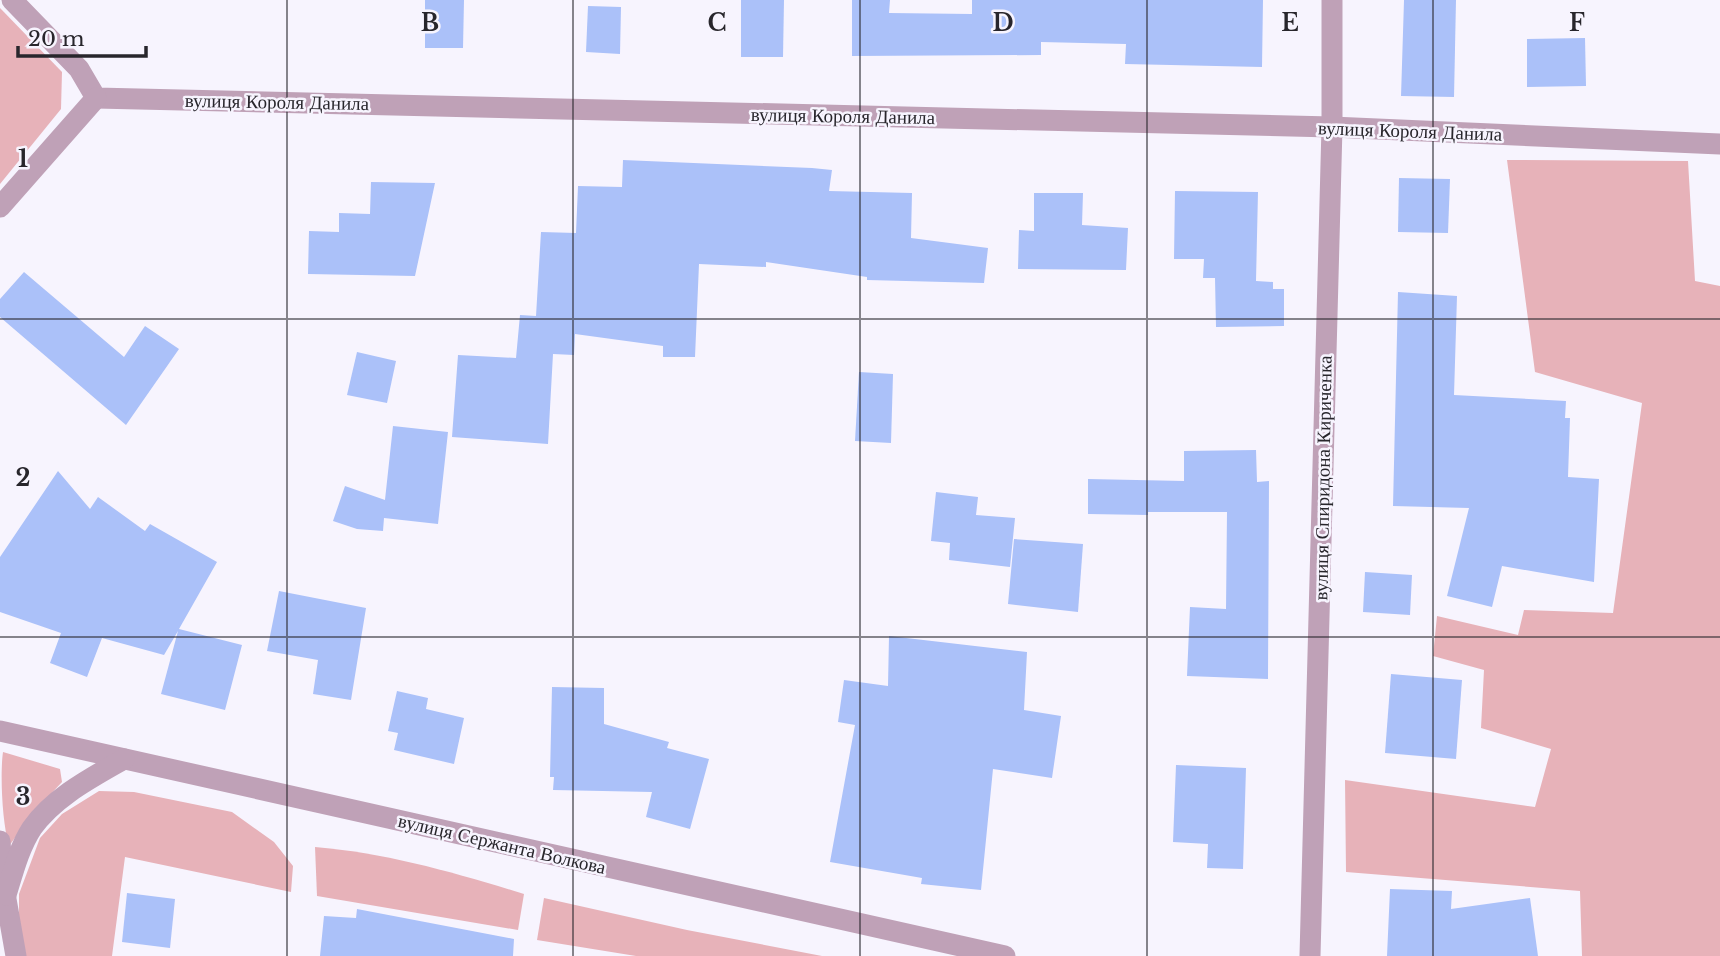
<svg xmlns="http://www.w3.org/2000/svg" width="1720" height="956" viewBox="0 0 1720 956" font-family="'Libre Baskerville',serif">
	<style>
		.green { fill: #e7b2b9 }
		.building { fill: #abc1f9 }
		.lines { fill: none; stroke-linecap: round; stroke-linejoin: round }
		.street { stroke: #bfa1b7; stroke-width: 21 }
		.grid { fill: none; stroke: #28262c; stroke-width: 2; stroke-opacity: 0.55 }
		.labels { text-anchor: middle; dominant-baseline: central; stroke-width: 5; stroke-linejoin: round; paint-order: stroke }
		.street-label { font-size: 19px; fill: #28262c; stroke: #f7f4fe }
		.grid-label { font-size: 23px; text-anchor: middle; font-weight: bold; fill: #28262c; stroke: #f7f4fe; stroke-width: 5; stroke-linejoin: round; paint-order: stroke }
	</style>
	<rect width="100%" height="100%" fill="#f7f4fe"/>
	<!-- green -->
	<g class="green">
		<path d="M 0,8 L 62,72 L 61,109 L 0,184 Z"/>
		<path d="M 1507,160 L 1688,161 L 1695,281 L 1720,286 L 1720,956 L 1582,956 L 1580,891 L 1346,872 L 1345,780 L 1535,807 L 1551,749 L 1481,728 L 1484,670 L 1433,656 L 1437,616 L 1518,635 L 1524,610 L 1613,613 L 1642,403 L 1535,372 Z"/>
		<path d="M 3,752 L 60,769 L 62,782 L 33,813 L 9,846 C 2,822 0,774 3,752 Z"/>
		<path d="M 99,791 L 134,792 L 232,812 L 274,842 L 293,866 L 291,892 L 125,857 L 112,956 L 26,956 L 19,919 L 19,894 L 40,838 L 62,814 Z"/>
		<path d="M 315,847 C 387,853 456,873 524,894 L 518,930 L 317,896 Z"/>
		<path d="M 544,898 L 687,930 L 822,956 L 636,956 L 537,940 Z"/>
	</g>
	<!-- building -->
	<g class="building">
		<path d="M 425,0 L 464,0 L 463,48 L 425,48 Z"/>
		<path d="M 741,0 L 784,0 L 783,57 L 741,57 Z"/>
		<path d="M 852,0 L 890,0 L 889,13 L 972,14 L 972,0 L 1263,0 L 1262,67 L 1125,64 L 1126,44 L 1041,42 L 1041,55 L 852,56 Z"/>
		<path d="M 1404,0 L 1456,0 L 1454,97 L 1401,96 Z"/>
		<path d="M 588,6 L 621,7 L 620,54 L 586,52 Z"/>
		<path d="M 1585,38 L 1586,86 L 1527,87 L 1527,39 Z"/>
		<path d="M 623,160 L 812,168 L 832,170 L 829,191 L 912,193 L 911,238 L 988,248 L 984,283 L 867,280 L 867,277 L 766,262 L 766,267 L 699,264 L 695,357 L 663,357 L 663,346 L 575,334 L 574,355 L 553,354 L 548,444 L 452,437 L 458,355 L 516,358 L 520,315 L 536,316 L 541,232 L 576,233 L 578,186 L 622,187 Z"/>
		<path d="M 1399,178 L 1450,179 L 1448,233 L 1398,232 Z"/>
		<path d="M 371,182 L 435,183 L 415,276 L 308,274 L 309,231 L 339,232 L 339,213 L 370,214 Z"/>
		<path d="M 1175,191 L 1258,192 L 1256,281 L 1273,282 L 1273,289 L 1284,289 L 1284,326 L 1216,327 L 1215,278 L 1203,278 L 1204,259 L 1174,259 Z"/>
		<path d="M 1034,193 L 1083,193 L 1082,225 L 1128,228 L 1126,270 L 1018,269 L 1019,230 L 1034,231 Z"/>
		<path d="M 24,272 L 124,357 L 145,326 L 179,349 L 126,425 L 0,317 L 0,299 Z"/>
		<path d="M 1398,292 L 1457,296 L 1454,395 L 1566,401 L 1565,418 L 1570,418 L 1568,477 L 1599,479 L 1594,582 L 1502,566 L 1492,607 L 1447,596 L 1469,508 L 1393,506 Z"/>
		<path d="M 357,352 L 396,361 L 387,403 L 347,395 Z"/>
		<path d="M 859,372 L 893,374 L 891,443 L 855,441 Z"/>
		<path d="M 393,426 L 448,432 L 438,524 L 384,518 L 383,531 L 357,529 L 333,521 L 345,486 L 385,500 L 384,509 Z"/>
		<path d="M 1256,450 L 1257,482 L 1269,481 L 1268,679 L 1187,676 L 1190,607 L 1226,609 L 1227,512 L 1148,512 L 1148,515 L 1088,514 L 1088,479 L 1184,481 L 1184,451 Z"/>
		<path d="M 58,471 L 90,509 L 98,497 L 145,531 L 150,524 L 217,562 L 179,629 L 242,645 L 225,710 L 161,694 L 178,631 L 164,655 L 102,638 L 87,677 L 50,663 L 61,633 L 0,612 L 0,557 Z"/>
		<path d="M 936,492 L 978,497 L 976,515 L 1015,518 L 1010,567 L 949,560 L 950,543 L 931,541 Z"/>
		<path d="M 1014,539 L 1083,544 L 1078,612 L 1008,604 Z"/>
		<path d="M 1365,572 L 1412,575 L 1410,615 L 1363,612 Z"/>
		<path d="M 279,591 L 366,608 L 351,700 L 313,694 L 318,660 L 267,651 Z"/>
		<path d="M 889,636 L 1027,652 L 1024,710 L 1061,716 L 1052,778 L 993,769 L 981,890 L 921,884 L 922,878 L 830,862 L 855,725 L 838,722 L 844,680 L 888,686 Z"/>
		<path d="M 1391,674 L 1462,680 L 1456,759 L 1385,753 Z"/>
		<path d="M 552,687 L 604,688 L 604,724 L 669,742 L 667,748 L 709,759 L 690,829 L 646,817 L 652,792 L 553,790 L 554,777 L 550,777 Z"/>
		<path d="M 397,691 L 428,698 L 426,709 L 464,718 L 454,764 L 394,750 L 398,733 L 388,731 Z"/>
		<path d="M 1176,765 L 1246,768 L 1243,869 L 1207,868 L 1208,844 L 1173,842 Z"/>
		<path d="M 1390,889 L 1452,891 L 1451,909 L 1530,898 L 1538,956 L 1387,956 Z"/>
		<path d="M 127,893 L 175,899 L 170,948 L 122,942 Z"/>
		<path d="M 357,909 L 514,939 L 513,956 L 320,956 L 324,916 L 356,918 Z"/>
	</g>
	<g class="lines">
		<!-- street -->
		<g class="street">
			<path d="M 12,0 L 79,69 L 96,98 L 1332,127 L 1720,144"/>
			<path d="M 0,207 L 96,98"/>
			<path d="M 0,731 L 1005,956"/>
			<path d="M 0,841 L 3,882 L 16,956"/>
			<path d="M 6,895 C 13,872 19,848 32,828 C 54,797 91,778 124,759"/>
			<path d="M 1310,956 L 1332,127 L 1332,0"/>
		</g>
	</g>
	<!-- grid -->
	<path class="grid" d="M 287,0 L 287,956M 573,0 L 573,956M 860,0 L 860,956M 1147,0 L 1147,956M 1433,0 L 1433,956M 0,319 L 1720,319M 0,637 L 1720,637"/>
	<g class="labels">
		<!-- street labels -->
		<g class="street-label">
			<text transform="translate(277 102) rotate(1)">вулиця Короля Данила</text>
			<text transform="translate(843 116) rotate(1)">вулиця Короля Данила</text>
			<text transform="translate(1410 131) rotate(2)">вулиця Короля Данила</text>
			<text transform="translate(1323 478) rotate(-89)">вулиця Спиридона Кириченка</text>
			<text transform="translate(502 844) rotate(13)">вулиця Сержанта Волкова</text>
		</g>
	</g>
	<g class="grid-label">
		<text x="430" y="31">B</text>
		<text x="717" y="31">C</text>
		<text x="1003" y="31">D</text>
		<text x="1290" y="31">E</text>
		<text x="1577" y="31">F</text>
		<text x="23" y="167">1</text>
		<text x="23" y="486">2</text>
		<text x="23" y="805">3</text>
	</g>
	<!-- scale -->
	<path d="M18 46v10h128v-10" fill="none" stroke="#28262c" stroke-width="3.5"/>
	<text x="28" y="46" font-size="21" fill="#28262c" stroke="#f7f4fe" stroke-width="5" paint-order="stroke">20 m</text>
</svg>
